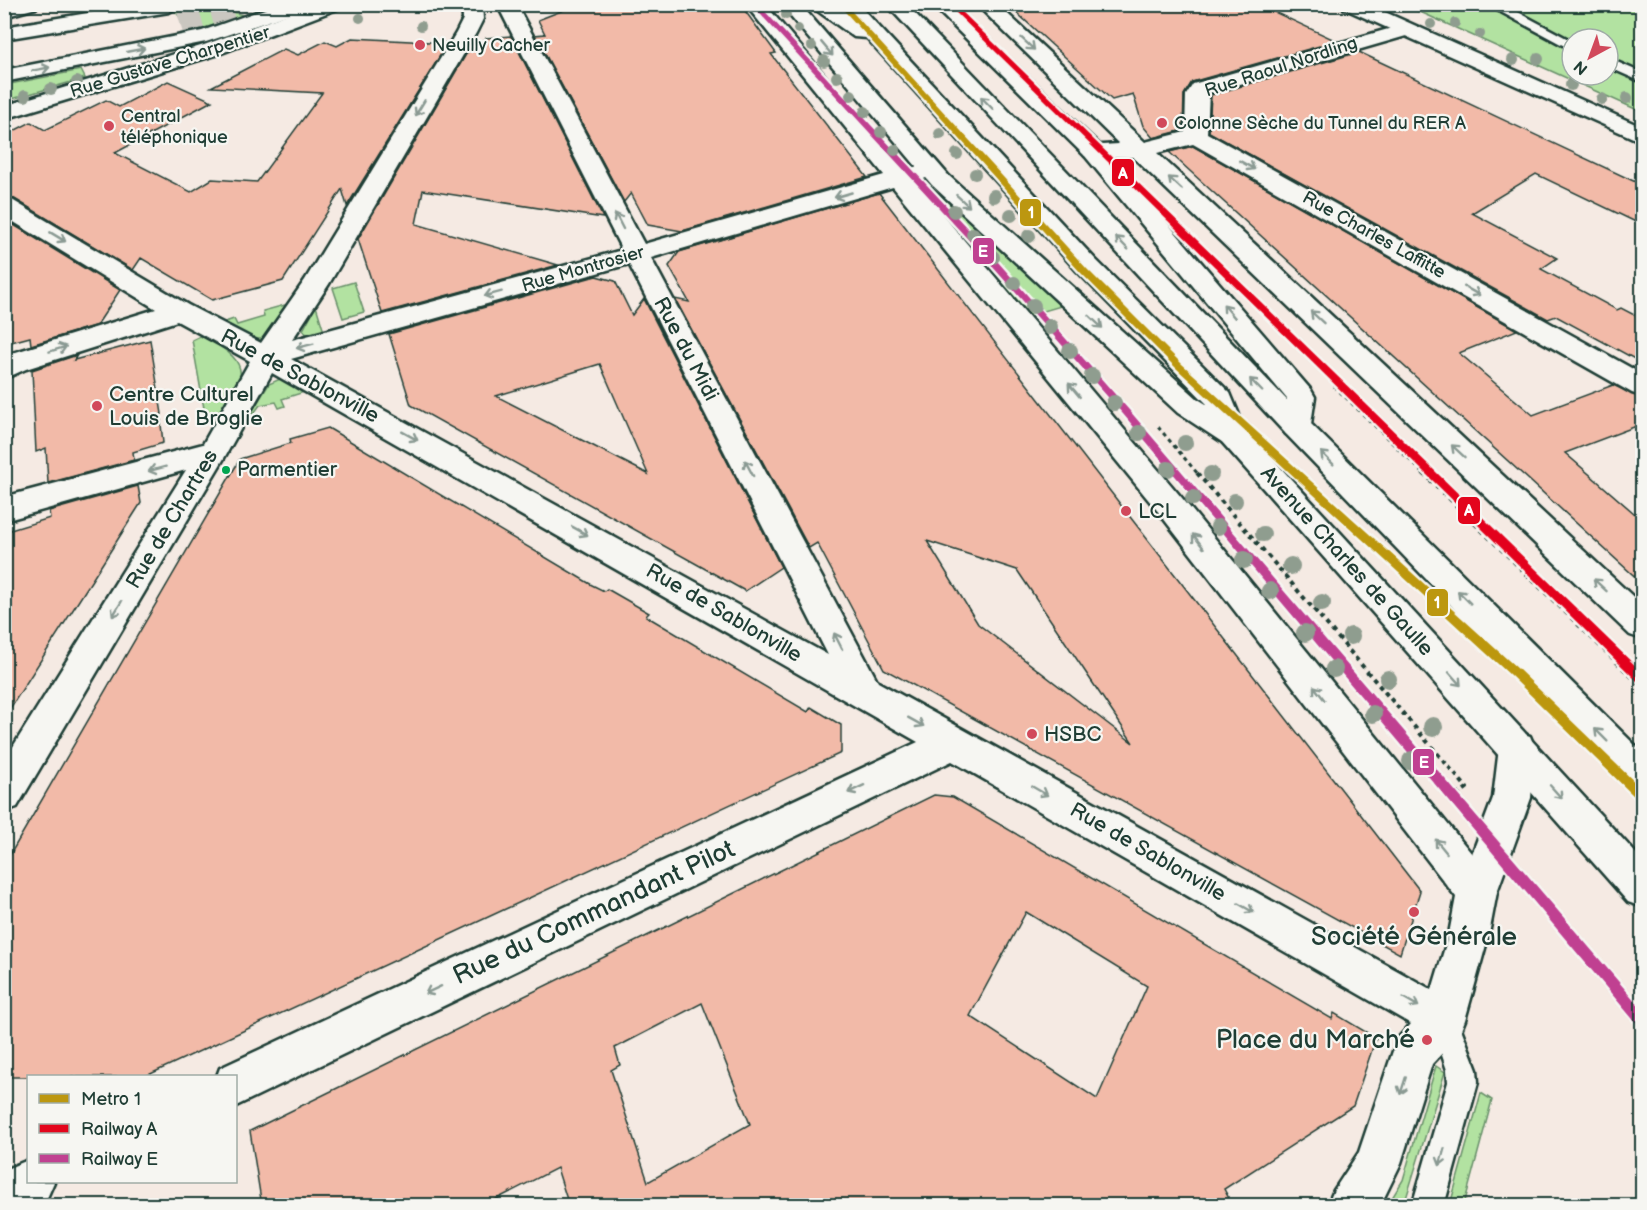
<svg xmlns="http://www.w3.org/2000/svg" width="1647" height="1210" viewBox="0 0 1647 1210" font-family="'Balsamiq Sans',sans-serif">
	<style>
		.green { fill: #b2e2a1; stroke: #68906a; stroke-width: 1.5; fill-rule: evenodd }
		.building { fill: #f2baa8; stroke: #1f3d34; stroke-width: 1.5; fill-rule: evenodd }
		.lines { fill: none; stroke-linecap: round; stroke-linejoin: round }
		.highway-tunnel { stroke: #cac7c0; stroke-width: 22; stroke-dasharray: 22 10; stroke-linecap: butt }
		.lane-casing { stroke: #1f3d34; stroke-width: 5 }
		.street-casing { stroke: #1f3d34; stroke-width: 5 }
		.secondary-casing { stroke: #1f3d34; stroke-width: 5 }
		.primary-casing { stroke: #1f3d34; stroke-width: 5 }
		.highway-casing { stroke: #1f3d34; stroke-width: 5 }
		.path-far1 { stroke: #1f3d34; stroke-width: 3; stroke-dasharray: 4 4; stroke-linecap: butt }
		.path { stroke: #1f3d34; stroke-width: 4; stroke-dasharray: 4.5 4.5; stroke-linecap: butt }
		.lane { fill: #f6f6f2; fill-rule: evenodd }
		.street { fill: #f6f6f2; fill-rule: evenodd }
		.secondary { fill: #f6f6f2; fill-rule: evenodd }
		.primary { fill: #f6f6f2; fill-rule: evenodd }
		.highway { fill: #f6f6f2; fill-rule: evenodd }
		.rail-1-casing { stroke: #f6f6f2; stroke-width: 5 }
		.rail-2-casing { stroke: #f6f6f2; stroke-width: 5 }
		.rail-1 { fill: #e3051c; fill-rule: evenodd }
		.rail-2 { fill: #c04191; fill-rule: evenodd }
		.metro-1-casing { stroke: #f6f6f2; stroke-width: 5 }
		.metro-1 { fill: #bc9710; fill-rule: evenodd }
		.tree { fill: #8f9d8f }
		.oneway { stroke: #8a9a93 }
		.poi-dot { fill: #d1495b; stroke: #f6f6f2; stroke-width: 2 }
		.bus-dot { fill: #00a651; stroke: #f6f6f2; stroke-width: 2 }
		.labels { text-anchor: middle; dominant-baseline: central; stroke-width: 4.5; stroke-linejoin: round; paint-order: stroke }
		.far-poi-label { font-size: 18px; fill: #1f3d34; stroke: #f6f6f2; text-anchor: start }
		.far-street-label { font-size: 18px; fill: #1f3d34; stroke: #f6f6f2 }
		.bus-label { font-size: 20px; fill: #1f3d34; stroke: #f6f6f2; text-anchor: start }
		.street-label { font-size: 21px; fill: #1f3d34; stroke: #f6f6f2 }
		.poi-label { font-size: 21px; fill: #1f3d34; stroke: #f6f6f2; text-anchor: start }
		.near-street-label { font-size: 26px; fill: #1f3d34; stroke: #f6f6f2 }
		.near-poi-label { font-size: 26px; fill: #1f3d34; stroke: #f6f6f2 }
		.line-badge { stroke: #f6f6f2; stroke-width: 2 }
		.badge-label { font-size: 16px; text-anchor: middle; font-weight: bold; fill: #fff }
	</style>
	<rect width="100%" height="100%" fill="#f5eae3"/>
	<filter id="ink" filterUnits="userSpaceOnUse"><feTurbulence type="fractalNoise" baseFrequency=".0167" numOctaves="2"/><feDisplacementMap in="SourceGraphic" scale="12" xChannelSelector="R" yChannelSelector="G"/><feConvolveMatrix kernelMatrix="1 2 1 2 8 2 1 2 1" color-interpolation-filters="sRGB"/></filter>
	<g filter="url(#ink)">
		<!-- green -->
		<g class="green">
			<path d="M 171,5 L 207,5 L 247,16 L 190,32 Z"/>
			<path d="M 1404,5 L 1642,5 L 1642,112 L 1427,15 ZM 1572,39 L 1608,39 L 1608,75 L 1572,75 Z"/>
			<path d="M 81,70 L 85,78 L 5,101 L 5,85 Z"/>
			<path d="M 926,182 L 930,183 L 1061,306 L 1027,316 L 921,185 Z"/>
			<path d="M 354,282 L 364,312 L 343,318 L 333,288 Z"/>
			<path d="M 292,303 L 266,339 L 253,339 L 222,323 L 234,319 L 237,325 L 264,317 L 263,311 Z"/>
			<path d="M 316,306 L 325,335 L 308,336 L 303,330 Z"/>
			<path d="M 202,335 C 247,361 252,372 219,415 L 205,414 L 192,340 Z"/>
			<path d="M 282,378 L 315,397 L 304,392 L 282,399 L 285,406 L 279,408 L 276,402 L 260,405 L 252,416 L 249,416 L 269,384 Z"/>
			<path d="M 1436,1066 L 1445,1072 L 1404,1205 L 1392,1198 L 1403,1180 Z"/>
			<path d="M 1481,1093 L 1492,1100 L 1464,1205 L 1450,1205 Z"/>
		</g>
		<!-- building -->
		<g class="building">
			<path d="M 579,4 L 740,4 L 776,53 L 771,54 L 867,177 L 682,231 L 648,225 L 631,193 L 624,202 L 535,35 L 545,34 L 538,20 Z"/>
			<path d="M 1007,4 L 1257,4 L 1337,41 L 1192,82 L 1184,95 L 1183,130 L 1153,138 L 1143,126 L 1133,94 L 1112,100 Z"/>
			<path d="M 511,36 L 603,218 L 423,190 L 416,224 L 558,265 L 382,313 L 358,239 L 472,44 L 482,44 L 486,38 Z"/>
			<path d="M 352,38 L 448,43 L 347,206 L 342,189 L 283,281 L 212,300 L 141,258 L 133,270 L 13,198 L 4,196 L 4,136 L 31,122 L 45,130 L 106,100 L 119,107 L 168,81 L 212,101 L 115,153 L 191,192 L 212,179 L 257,182 L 322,93 L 211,87 L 284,49 L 298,55 L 325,41 L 337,46 Z"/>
			<path d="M 1359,52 L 1642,185 L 1642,225 L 1536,174 L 1472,213 L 1557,258 L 1541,269 L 1617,310 L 1621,308 L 1642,319 L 1642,363 L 1556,316 L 1548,319 L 1209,132 L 1211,95 Z"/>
			<path d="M 1193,146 L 1517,330 L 1459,353 L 1533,415 L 1613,385 L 1642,398 L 1642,424 L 1565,453 L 1642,520 L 1642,583 L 1169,152 Z"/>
			<path d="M 879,193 L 1420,891 L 1400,954 L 884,669 L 817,543 L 809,548 L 675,299 L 689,302 L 669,266 L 679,252 ZM 927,541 L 1017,570 L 1133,743 L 978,624 Z"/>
			<path d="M 4,219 L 120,290 L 97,325 L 31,345 L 30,337 L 4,344 Z"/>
			<path d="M 596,276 L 615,281 L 632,315 L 644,299 L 781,567 L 745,591 L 411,405 L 389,334 ZM 600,364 L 648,474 L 496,396 Z"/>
			<path d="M 150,340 L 162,414 L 160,415 L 163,443 L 133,452 L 134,460 L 48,483 L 46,448 L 36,452 L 32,370 L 77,355 L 74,360 Z"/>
			<path d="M 328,428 L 592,585 L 604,591 L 607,589 L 649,613 L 646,616 L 808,712 L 811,707 L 841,725 L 841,753 L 144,1077 L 4,1077 L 4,865 L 240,459 L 291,443 L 290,439 Z"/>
			<path d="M 138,486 L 141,503 L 4,718 L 4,532 L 50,518 L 49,511 Z"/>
			<path d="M 934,795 L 953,797 L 1332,1019 L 1334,1013 L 1376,1038 L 1353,1106 L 1224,1189 L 1233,1206 L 569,1206 L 557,1168 L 483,1206 L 262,1206 L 250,1131 ZM 1026,912 L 1147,986 L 1097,1099 L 970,1016 ZM 702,1003 L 750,1124 L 648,1182 L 611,1070 L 620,1065 L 615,1048 Z"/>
		</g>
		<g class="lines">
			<!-- highway-tunnel -->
			<path class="highway-tunnel" d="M 180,23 L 249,4"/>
			<defs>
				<g id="lane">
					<path d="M 1486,4 L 1503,4 L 1572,41 L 1572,50 Z"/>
					<path d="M 1608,58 L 1642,73 L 1642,82 L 1608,67 Z"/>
					<path d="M 1444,1006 L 1454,1010 L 1477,1070 L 1478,1082 L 1444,1206 L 1412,1206 L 1448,1082 L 1447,1070 L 1430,1020 L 1434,1010 Z"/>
				</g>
				<g id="street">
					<path d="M 462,4 L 482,4 L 483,19 L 476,33 L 329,284 L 292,340 L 622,250 L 497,4 L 516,4 L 644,244 L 884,175 L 745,4 L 765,4 L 904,170 L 918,166 L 926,168 L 930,173 L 926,178 L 914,181 L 1182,498 L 1472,854 L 1493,798 L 1499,748 L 1504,736 L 1517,732 L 1530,736 L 1535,748 L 1531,798 L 1497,892 L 1489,934 L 1465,1020 L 1459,1035 L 1432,1064 L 1401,1163 L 1380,1206 L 1327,1206 L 1334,1190 L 1359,1152 L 1393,1051 L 1400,1036 L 1411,1024 L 952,761 L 236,1106 L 236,1076 L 217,1076 L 220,1068 L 918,742 L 272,373 L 223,460 L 17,807 L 4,812 L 4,761 L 186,470 L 4,521 L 4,497 L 203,444 L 250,361 L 177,321 L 26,369 L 4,379 L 6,355 L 156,309 L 4,216 L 4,198 L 12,200 L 188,305 L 261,343 L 305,280 L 456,33 L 463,19 ZM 893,187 L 1160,514 L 1456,897 L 1449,934 L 1432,990 L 878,682 L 651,258 ZM 629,264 L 828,655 L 291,359 Z"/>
					<path d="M 976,4 L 997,4 L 1145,142 L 1185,132 L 1186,95 L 1193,84 L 1399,26 L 1413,26 L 1416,30 L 1413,34 L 1209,93 L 1207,133 L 1642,374 L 1642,396 L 1632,393 L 1193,144 L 1157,153 L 1642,605 L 1642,639 L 1630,635 L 1133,157 L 1085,156 L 1082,151 L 1085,146 L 1119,144 Z"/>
					<path d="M 28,1160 L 28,1182 L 54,1182 L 47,1198 L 31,1206 L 4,1206 L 4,1170 Z"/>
				</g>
				<path id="secondary" d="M 1341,4 L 1367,4 L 1642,127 L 1642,142 L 1343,8 Z"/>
				<g id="primary">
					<path d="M 315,4 L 342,4 L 340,8 L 219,54 L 4,119 L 4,106 L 204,45 Z"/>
					<path d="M 780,4 L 800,4 L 948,175 L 1198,399 L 1242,426 L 1642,860 L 1642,907 L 1628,902 L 1222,442 L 1178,413 L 932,185 Z"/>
					<path d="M 931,4 L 952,4 L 1101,146 L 1311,390 L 1315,397 L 1311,424 L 1642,752 L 1642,794 L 1629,789 L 1286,434 L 1282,427 L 1287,399 L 1085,156 Z"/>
				</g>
				<g id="highway">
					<path d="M 38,4 L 36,8 L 4,17 L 4,5 Z"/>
					<path d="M 142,4 L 179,6 L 169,12 L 4,39 L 4,27 Z"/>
					<path d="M 279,4 L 309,4 L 307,8 L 206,42 L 4,82 L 4,70 L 202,31 Z"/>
					<path d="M 808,4 L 831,4 L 845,14 L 838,4 L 858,4 L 1095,259 L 1230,393 L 1247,434 L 1242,442 L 1232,445 L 1222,442 L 1207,404 L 1077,271 L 867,38 L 854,37 Z"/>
					<path d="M 886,4 L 906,4 L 1306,420 L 1310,427 L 1306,434 L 1296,438 L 1286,434 Z"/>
				</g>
			</defs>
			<!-- lane casing -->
			<use href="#lane" class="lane-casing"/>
			<!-- street casing -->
			<use href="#street" class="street-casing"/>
			<!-- secondary casing -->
			<use href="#secondary" class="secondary-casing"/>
			<!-- primary casing -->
			<use href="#primary" class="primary-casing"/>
			<!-- highway casing -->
			<use href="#highway" class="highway-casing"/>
			<!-- path-far1 -->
			<g class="path-far1">
				<path d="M 1334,386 L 1424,474"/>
				<path d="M 1158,427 L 1198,474"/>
			</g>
			<!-- path -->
			<g class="path">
				<path d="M 1197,473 L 1467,788 L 1452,799"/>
				<path d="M 1423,473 L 1642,687"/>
			</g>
			<!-- lane -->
			<use href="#lane" class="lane"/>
			<!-- street -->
			<use href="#street" class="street"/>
			<!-- secondary -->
			<use href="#secondary" class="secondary"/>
			<!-- primary -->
			<use href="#primary" class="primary"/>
			<!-- highway -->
			<use href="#highway" class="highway"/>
			<defs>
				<path id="rail-1" d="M 947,4 L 954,4 L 1642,672 L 1642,684 L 1638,682 Z"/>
				<path id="rail-2" d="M 751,4 L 758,4 L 982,244 L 1129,410 L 1642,1009 L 1642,1026 L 1637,1024 L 1123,414 L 976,248 Z"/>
			</defs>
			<!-- rail-1 casing -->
			<use href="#rail-1" class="rail-1-casing"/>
			<!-- rail-2 casing -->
			<use href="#rail-2" class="rail-2-casing"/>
			<!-- rail-1 -->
			<use href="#rail-1" class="rail-1"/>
			<!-- rail-2 -->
			<use href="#rail-2" class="rail-2"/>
			<defs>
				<path id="metro-1" d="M 838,4 L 845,4 L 1087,269 L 1182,364 L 1518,669 L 1642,789 L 1642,801 L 1638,800 L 1510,675 L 1176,368 L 1081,273 Z"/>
			</defs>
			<!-- metro-1 casing -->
			<use href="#metro-1" class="metro-1-casing"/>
			<!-- metro-1 -->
			<use href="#metro-1" class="metro-1"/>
		</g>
		<!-- trees -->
		<g class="tree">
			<circle cx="786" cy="15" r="5"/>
			<circle cx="360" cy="18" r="5"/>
			<circle cx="1455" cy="23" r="5"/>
			<circle cx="1431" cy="24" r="5"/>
			<circle cx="421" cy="26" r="5"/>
			<circle cx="798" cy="29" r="5"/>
			<circle cx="1480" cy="34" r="5"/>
			<circle cx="812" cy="46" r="5"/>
			<circle cx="1538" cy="59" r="6"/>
			<circle cx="1513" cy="60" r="6"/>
			<circle cx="824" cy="61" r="6"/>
			<circle cx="837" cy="77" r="6"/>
			<circle cx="77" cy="82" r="6"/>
			<circle cx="1571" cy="85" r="6"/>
			<circle cx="51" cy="89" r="6"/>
			<circle cx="851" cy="95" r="6"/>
			<circle cx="25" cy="96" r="6"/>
			<circle cx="1627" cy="98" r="6"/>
			<circle cx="1602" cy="99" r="6"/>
			<circle cx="865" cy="112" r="6"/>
			<circle cx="881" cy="132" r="6"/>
			<circle cx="940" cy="134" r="6"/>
			<circle cx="895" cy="150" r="6"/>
			<circle cx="957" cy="154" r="6"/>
			<circle cx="975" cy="174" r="6"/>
			<circle cx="994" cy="196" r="7"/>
			<circle cx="954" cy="211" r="7"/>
			<circle cx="1011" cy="215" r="7"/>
			<circle cx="973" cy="234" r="7"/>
			<circle cx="1029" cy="236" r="7"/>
			<circle cx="993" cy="257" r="7"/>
			<circle cx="1014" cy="283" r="7"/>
			<circle cx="1033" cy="306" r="8"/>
			<circle cx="1050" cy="327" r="8"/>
			<circle cx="1070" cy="351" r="8"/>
			<circle cx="1092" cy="376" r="8"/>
			<circle cx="1114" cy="403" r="8"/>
			<circle cx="1139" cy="433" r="8"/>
			<circle cx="1185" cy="443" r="8"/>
			<circle cx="1168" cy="469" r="8"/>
			<circle cx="1211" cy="474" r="8"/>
			<circle cx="1193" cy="498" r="8"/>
			<circle cx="1235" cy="501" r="8"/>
			<circle cx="1218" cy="527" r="8"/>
			<circle cx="1263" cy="534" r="8"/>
			<circle cx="1244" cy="560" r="9"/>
			<circle cx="1291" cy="566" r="9"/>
			<circle cx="1270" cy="591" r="9"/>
			<circle cx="1322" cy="603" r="9"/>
			<circle cx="1305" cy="633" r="9"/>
			<circle cx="1351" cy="636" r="9"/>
			<circle cx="1334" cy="669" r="9"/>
			<circle cx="1388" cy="679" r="9"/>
			<circle cx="1373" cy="714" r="9"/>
			<circle cx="1433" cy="727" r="10"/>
			<circle cx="1412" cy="761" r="10"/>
		</g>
		<!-- one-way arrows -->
		<defs><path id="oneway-shaft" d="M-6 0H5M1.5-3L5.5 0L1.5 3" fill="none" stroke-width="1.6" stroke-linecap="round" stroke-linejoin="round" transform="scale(1.5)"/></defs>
		<g class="oneway">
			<use href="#oneway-shaft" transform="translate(1028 44) rotate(43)"/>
			<use href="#oneway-shaft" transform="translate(827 49) rotate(50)"/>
			<use href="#oneway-shaft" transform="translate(136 50) rotate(-11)"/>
			<use href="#oneway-shaft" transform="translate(41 69) rotate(-11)"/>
			<use href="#oneway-shaft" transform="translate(987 103) rotate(-134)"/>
			<use href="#oneway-shaft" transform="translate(420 108) rotate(121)"/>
			<use href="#oneway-shaft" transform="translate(1247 165) rotate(29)"/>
			<use href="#oneway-shaft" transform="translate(1175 183) rotate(-137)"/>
			<use href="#oneway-shaft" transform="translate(843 195) rotate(164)"/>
			<use href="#oneway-shaft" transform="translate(963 201) rotate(42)"/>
			<use href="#oneway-shaft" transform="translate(619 221) rotate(-117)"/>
			<use href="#oneway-shaft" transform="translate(58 237) rotate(31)"/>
			<use href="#oneway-shaft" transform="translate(1122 243) rotate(-134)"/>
			<use href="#oneway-shaft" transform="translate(1472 291) rotate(29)"/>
			<use href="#oneway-shaft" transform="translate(493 294) rotate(165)"/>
			<use href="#oneway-shaft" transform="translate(1229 311) rotate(-130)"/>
			<use href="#oneway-shaft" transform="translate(1317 317) rotate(-137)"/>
			<use href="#oneway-shaft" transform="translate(1096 322) rotate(43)"/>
			<use href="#oneway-shaft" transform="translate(305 346) rotate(165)"/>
			<use href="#oneway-shaft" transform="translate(58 349) rotate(-17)"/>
			<use href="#oneway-shaft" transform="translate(1256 385) rotate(-134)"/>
			<use href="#oneway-shaft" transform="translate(1074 390) rotate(-130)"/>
			<use href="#oneway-shaft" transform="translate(410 436) rotate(29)"/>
			<use href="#oneway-shaft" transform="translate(1458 451) rotate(-137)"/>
			<use href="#oneway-shaft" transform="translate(1327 458) rotate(-135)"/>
			<use href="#oneway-shaft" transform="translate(749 468) rotate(-118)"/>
			<use href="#oneway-shaft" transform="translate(157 469) rotate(165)"/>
			<use href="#oneway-shaft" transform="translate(580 531) rotate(29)"/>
			<use href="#oneway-shaft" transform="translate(1198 541) rotate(-128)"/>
			<use href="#oneway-shaft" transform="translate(1600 585) rotate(-137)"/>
			<use href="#oneway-shaft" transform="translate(1464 597) rotate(-135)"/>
			<use href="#oneway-shaft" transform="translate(117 609) rotate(121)"/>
			<use href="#oneway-shaft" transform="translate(838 641) rotate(-117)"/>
			<use href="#oneway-shaft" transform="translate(1455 679) rotate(48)"/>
			<use href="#oneway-shaft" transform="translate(1319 693) rotate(-128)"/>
			<use href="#oneway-shaft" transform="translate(916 722) rotate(29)"/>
			<use href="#oneway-shaft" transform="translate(1601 735) rotate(-135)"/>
			<use href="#oneway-shaft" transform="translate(856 789) rotate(155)"/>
			<use href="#oneway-shaft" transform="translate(1040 791) rotate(30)"/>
			<use href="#oneway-shaft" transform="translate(1556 792) rotate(48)"/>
			<use href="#oneway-shaft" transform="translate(1441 846) rotate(-129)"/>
			<use href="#oneway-shaft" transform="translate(1246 908) rotate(30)"/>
			<use href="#oneway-shaft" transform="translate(433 990) rotate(155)"/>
			<use href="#oneway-shaft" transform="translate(1411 1002) rotate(30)"/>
			<use href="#oneway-shaft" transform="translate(1403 1086) rotate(108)"/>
			<use href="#oneway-shaft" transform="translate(1442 1157) rotate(106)"/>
		</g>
	</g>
	<!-- markers -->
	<g class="poi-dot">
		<circle cx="420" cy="45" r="6"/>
		<circle cx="1162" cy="123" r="6"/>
		<circle cx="109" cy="126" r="6"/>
		<circle cx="97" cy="406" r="6"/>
		<circle cx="1126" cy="511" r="6"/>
		<circle cx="1032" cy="734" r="6"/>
		<circle cx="1414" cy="912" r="6"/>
		<circle cx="1427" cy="1040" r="6"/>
	</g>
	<circle class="bus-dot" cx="226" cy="470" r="5"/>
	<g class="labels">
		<!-- far-poi labels -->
		<g class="far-poi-label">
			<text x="432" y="45">Neuilly Cacher</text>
			<text x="121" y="116">Central<tspan x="121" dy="21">téléphonique</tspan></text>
			<text x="1174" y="123">Colonne Sèche du Tunnel du RER A</text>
		</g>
		<!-- far-street labels -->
		<g class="far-street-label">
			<text transform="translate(170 62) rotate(-17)">Rue Gustave Charpentier</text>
			<text transform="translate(1281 67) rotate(-18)">Rue Raoul Nordling</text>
			<text transform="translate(1374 235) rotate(29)">Rue Charles Laffitte</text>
			<text transform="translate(583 269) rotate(-16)">Rue Montrosier</text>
		</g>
		<!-- bus labels -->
		<g class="bus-label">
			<text x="237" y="470">Parmentier</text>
		</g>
		<!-- street labels -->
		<g class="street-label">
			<text transform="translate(686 349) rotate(62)">Rue du Midi</text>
			<text transform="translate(300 376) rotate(28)">Rue de Sablonville</text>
			<text transform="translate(172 519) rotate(-59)">Rue de Chartres</text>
			<text transform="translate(1347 561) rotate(48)">Avenue Charles de Gaulle</text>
			<text transform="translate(724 613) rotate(30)">Rue de Sablonville</text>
			<text transform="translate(1148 852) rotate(30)">Rue de Sablonville</text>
		</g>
		<!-- poi labels -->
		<g class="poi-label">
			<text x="109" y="394">Centre Culturel<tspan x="109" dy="24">Louis de Broglie</tspan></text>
			<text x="1138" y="511">LCL</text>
			<text x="1044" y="734">HSBC</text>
		</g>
		<!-- near-street labels -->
		<g class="near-street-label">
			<text transform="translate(594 913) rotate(-25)">Rue du Commandant Pilot</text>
		</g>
		<!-- near-poi labels -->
		<g class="near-poi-label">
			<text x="1414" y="937">Société Générale</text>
			<text x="1415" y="1040" text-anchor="end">Place du Marché</text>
		</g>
	</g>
	<g class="line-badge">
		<rect x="1111" y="158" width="24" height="29" rx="6" fill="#e3051c"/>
		<rect x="1019" y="198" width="23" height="29" rx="6" fill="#bc9710"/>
		<rect x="972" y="237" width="23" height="28" rx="6" fill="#c04191"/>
		<rect x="1457" y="496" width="24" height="29" rx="6" fill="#e3051c"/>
		<rect x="1426" y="588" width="23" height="29" rx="6" fill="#bc9710"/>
		<rect x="1412" y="748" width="23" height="28" rx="6" fill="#c04191"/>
	</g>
	<g class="badge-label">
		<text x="1123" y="179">A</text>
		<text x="1031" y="218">1</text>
		<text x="983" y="257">E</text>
		<text x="1469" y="516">A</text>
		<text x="1437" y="608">1</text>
		<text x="1424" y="768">E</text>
	</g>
	<!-- margin -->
	<rect width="1647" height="1210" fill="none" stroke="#f6f6f2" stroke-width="24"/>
	<rect x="12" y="12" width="1623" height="1186" fill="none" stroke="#1f3d34" stroke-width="2" filter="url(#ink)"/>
	<!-- legend -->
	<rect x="27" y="1075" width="210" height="108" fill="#f6f6f2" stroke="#a0aca6" stroke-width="1.5"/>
	<rect x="39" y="1094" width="30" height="9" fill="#bc9710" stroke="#a0aca6" stroke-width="1.5"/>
	<text x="81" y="1105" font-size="18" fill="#1f3d34">Metro 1</text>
	<rect x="39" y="1124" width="30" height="9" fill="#e3051c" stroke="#a0aca6" stroke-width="1.5"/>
	<text x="81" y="1135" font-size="18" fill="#1f3d34">Railway A</text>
	<rect x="39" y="1154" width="30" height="9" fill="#c04191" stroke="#a0aca6" stroke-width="1.5"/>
	<text x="81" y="1165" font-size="18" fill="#1f3d34">Railway E</text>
	<!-- north arrow -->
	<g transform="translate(1590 57) rotate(221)"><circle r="28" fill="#f6f6f2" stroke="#a0aca6" stroke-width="1.5"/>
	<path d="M0-4.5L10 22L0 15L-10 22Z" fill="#d1495b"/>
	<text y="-9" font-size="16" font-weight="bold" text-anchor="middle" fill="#1f3d34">N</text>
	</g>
</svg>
